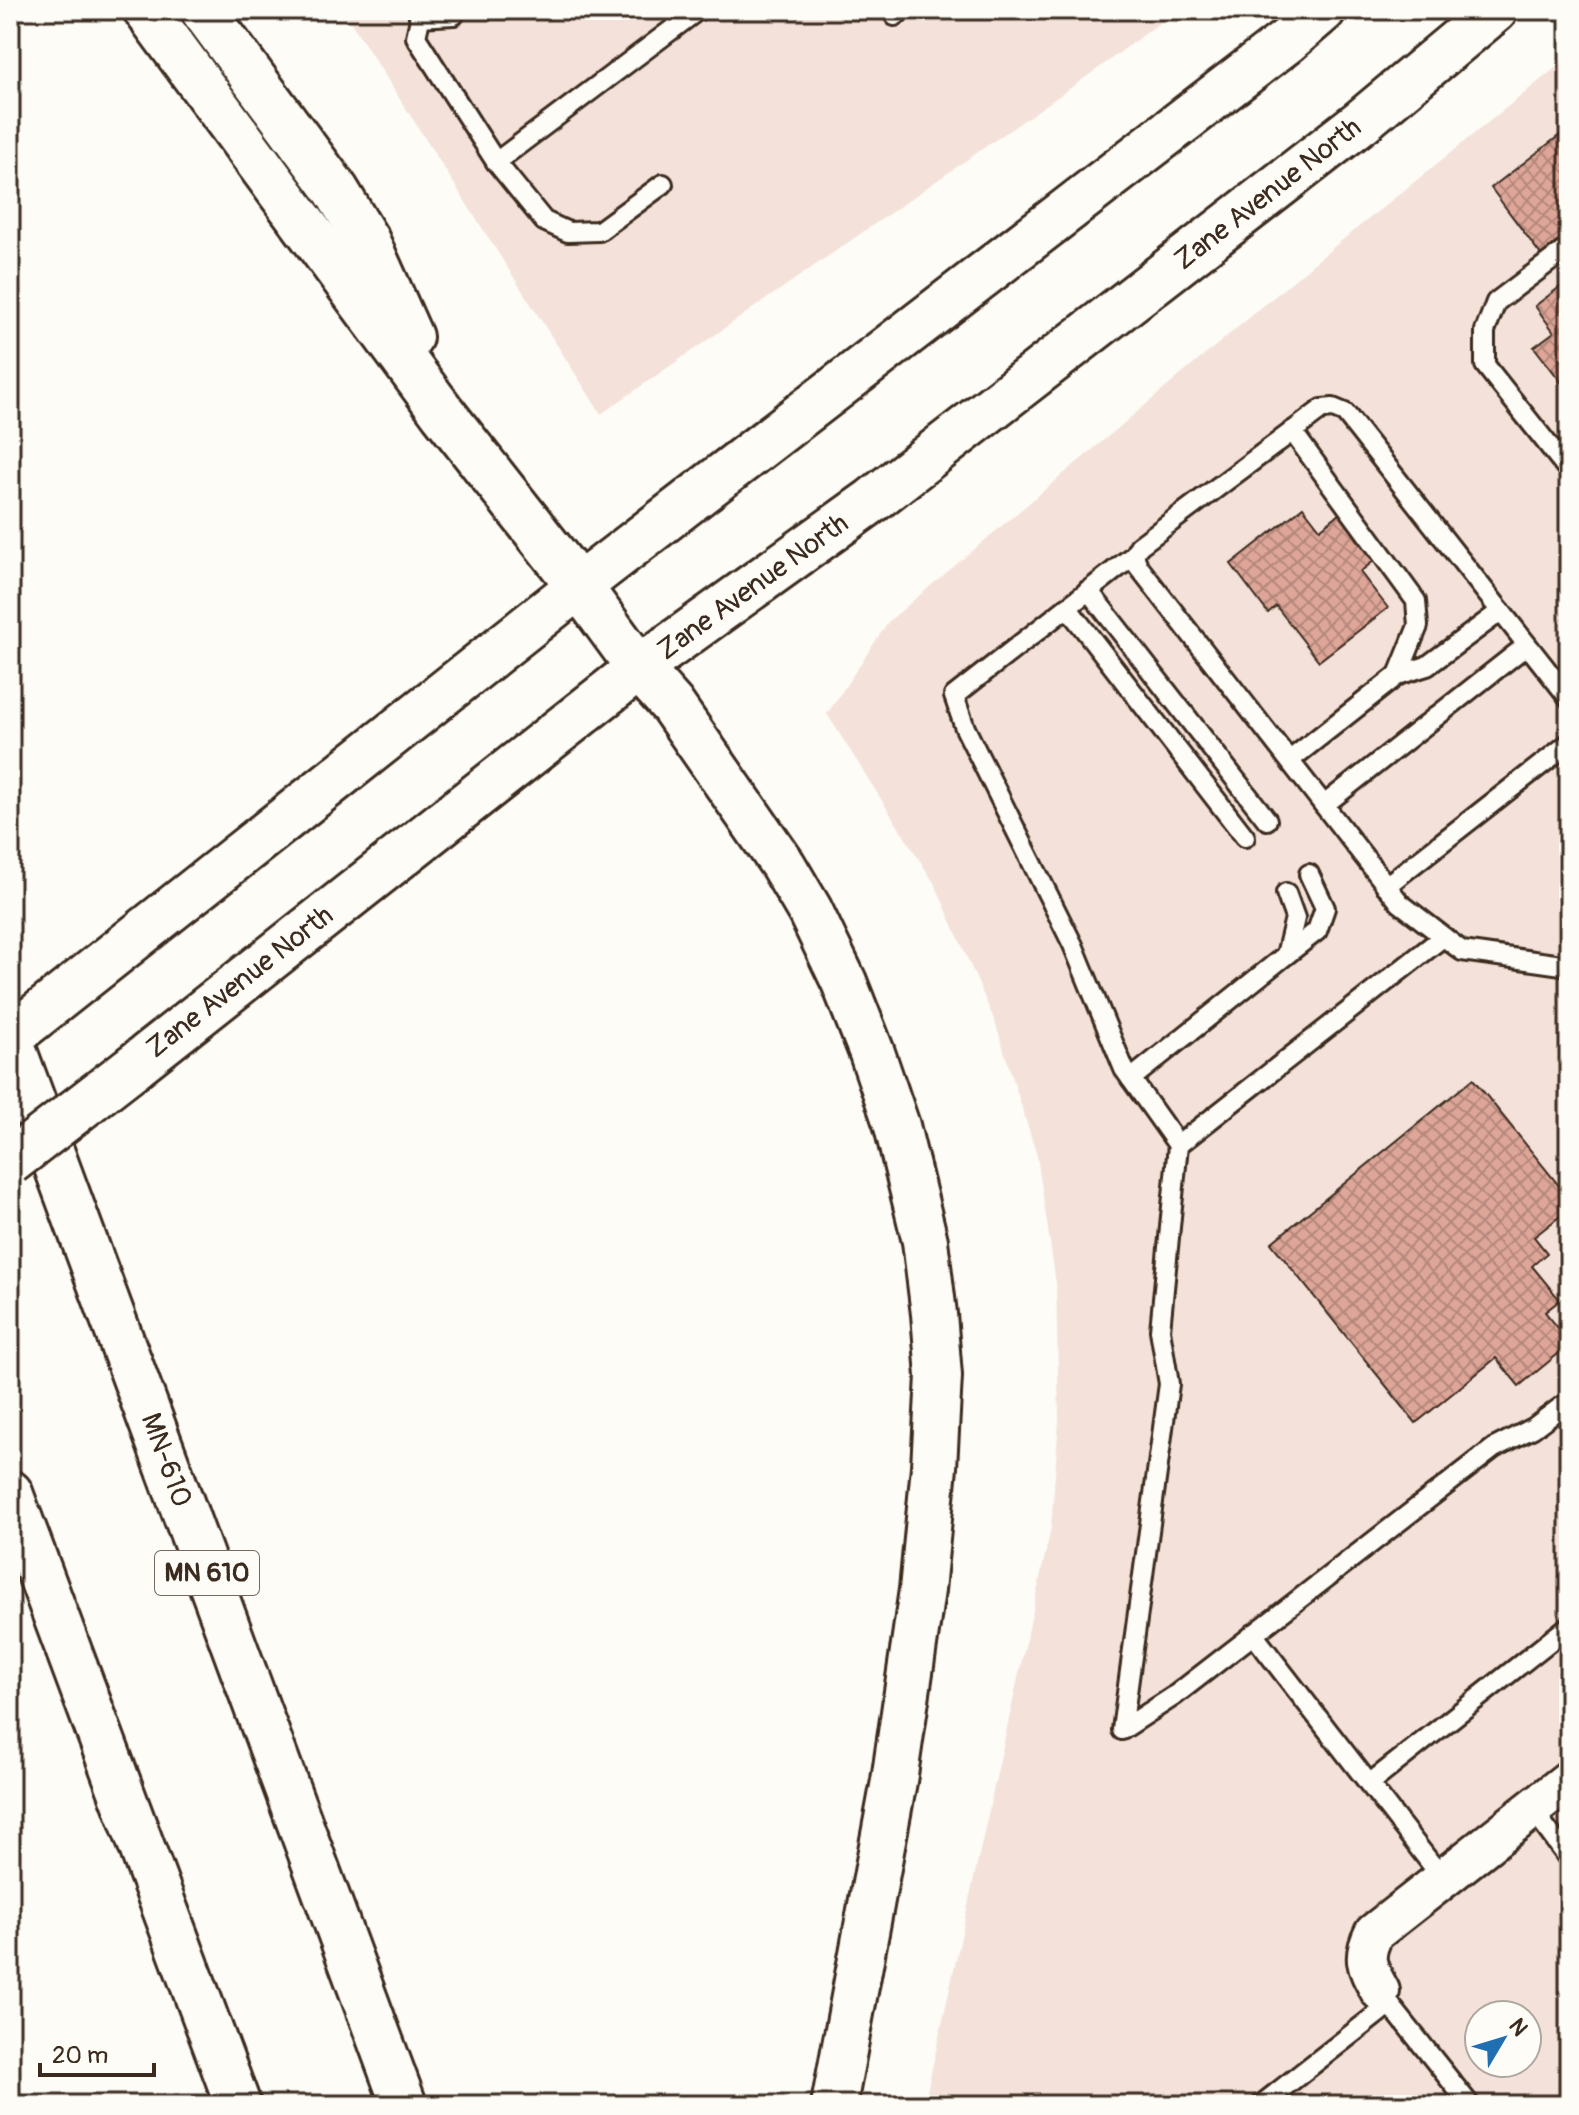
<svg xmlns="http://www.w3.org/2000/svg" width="1579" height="2115" viewBox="0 0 1579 2115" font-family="Pangolin,sans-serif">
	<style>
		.built { fill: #f4e2da; fill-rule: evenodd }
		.building { fill: url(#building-cross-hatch); stroke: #3b2a1e; stroke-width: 2 }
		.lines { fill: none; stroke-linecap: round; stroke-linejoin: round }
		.service-casing { stroke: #3b2a1e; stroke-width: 24 }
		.minor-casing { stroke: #3b2a1e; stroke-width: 44 }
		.secondary-casing { stroke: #3b2a1e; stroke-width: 50 }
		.motorway-casing { stroke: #3b2a1e; stroke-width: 50 }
		.service { stroke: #fdfcf7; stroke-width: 18 }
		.minor { stroke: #fdfcf7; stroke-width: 38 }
		.secondary { stroke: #fdfcf7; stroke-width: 44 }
		.motorway { stroke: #fdfcf7; stroke-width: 44 }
		.secondary-bridge-casing { stroke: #3b2a1e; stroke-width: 50; stroke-linecap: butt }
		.secondary-bridge { stroke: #fdfcf7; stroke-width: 44 }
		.labels { text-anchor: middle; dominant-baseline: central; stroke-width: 8; stroke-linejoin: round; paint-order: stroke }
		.shield { fill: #fdfcf7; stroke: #75695f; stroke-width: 2 }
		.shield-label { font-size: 26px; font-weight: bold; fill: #3b2a1e }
		.street-label { font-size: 28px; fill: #3b2a1e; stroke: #fdfcf7 }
	</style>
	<defs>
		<pattern id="building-cross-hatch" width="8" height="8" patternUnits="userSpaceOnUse" patternTransform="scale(2)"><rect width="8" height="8" fill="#dea698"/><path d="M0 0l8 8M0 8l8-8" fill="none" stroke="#b5877b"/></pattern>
	</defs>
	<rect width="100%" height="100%" fill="#fdfcf7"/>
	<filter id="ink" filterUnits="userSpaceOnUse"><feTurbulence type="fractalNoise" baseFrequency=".0125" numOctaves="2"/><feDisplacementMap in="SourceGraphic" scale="16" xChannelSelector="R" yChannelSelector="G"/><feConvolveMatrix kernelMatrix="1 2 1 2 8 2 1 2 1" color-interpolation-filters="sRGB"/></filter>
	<g filter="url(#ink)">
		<!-- built -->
		<g class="built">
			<path d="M 343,10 L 1177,10 L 1099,68 L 601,414 Z"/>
			<path d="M 1569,57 L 1569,2105 L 924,2105 L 1051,1528 L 1059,1420 L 1056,1284 L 1037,1156 L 995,1022 L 936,886 L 827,714 L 889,621 L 1314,263 ZM 1479,2015 L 1527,2015 L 1527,2063 L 1479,2063 Z"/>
		</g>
		<!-- building -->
		<g class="building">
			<path d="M 1569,128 L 1569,232 L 1541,255 L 1491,188 Z"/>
			<path d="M 1569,280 L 1569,392 L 1534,347 L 1554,332 L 1535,306 Z"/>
			<path d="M 1303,507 L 1320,529 L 1339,514 L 1375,560 L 1360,572 L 1388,608 L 1319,661 L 1276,606 L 1268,613 L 1231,564 Z"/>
			<path d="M 1473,1079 L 1569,1198 L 1569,1209 L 1534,1237 L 1547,1253 L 1532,1266 L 1560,1300 L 1545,1312 L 1569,1341 L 1569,1345 L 1519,1386 L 1496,1358 L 1416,1423 L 1271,1243 Z"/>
		</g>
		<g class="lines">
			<defs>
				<g id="service">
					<path d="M 422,10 L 416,37 L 496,162 L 544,221 L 568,232 L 599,231 L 663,184"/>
					<path d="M 895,16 L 903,10"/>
					<path d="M 419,17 L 454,15"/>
					<path d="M 496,162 L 698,10"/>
					<path d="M 1569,247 L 1496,302 L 1485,331 L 1485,365 L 1569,471"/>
					<path d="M 1292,431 L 1416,601 L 1418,626 L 1398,675"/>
					<path d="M 1134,555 L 954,696 L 965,728 L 1073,945 L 1124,1069 L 1178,1145 L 1443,937"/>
					<path d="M 1088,590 L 1267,820"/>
					<path d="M 1067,607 L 1245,837"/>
					<path d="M 1569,698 L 1345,413 L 1333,408 L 1322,409 L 1139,546 L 1134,555 L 1138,566 L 1400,903 L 1462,951 L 1569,966"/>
					<path d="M 1290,760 L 1398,675 L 1427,666 L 1501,611"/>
					<path d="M 1324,805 L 1527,645"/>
					<path d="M 1386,886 L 1569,743"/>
					<path d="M 1286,955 L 1317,931 L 1325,908 L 1309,874"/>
					<path d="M 1131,1079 L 1286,955 L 1295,918 L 1286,893"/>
					<path d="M 1178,1145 L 1160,1330 L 1169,1384 L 1122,1730 L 1174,1696 L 1494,1448 L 1533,1428 L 1569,1401"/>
					<path d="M 1253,1634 L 1443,1879"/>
					<path d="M 1369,1784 L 1569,1626"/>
					<path d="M 1532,1809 L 1569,1859"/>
					<path d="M 1384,1997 L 1470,2105"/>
					<path d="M 1261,2105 L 1390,2004"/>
				</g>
				<path id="minor" d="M 1380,1991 C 1367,1967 1361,1959 1374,1933 L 1569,1780"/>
				<g id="secondary">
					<path d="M 10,1037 L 579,586 L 1287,41 L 1323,10"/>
					<path d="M 134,1066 L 639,668 L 873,500 L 1362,121 L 1495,10"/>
				</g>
				<g id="motorway">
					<path d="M 146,10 L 443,413 L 579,586 L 639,668 L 672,705 L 783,865 L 810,911 L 844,982 L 872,1053 L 897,1126 L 925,1241 L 934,1314 L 939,1376 L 934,1467 L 922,1590 L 894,1781 L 834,2105"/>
					<path d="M 203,10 L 336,190 L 367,241 L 410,337"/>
					<path d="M 10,1040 L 404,2105"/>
					<path d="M 10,1493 L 238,2105"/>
				</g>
			</defs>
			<!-- service casing -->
			<use href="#service" class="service-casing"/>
			<!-- minor casing -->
			<use href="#minor" class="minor-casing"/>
			<!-- secondary casing -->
			<use href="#secondary" class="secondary-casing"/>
			<!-- motorway casing -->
			<use href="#motorway" class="motorway-casing"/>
			<!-- service -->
			<use href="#service" class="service"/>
			<!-- minor -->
			<use href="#minor" class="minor"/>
			<!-- secondary -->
			<use href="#secondary" class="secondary"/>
			<!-- motorway -->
			<use href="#motorway" class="motorway"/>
			<defs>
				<path id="secondary-bridge" d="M 10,1162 L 134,1066"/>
			</defs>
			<!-- secondary-bridge casing -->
			<use href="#secondary-bridge" class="secondary-bridge-casing"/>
			<!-- secondary-bridge -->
			<use href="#secondary-bridge" class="secondary-bridge"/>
		</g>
	</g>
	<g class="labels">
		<!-- shield labels -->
		<rect class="shield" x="155" y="1551" width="104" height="44" rx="6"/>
		<g class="shield-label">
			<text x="207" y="1573">MN 610</text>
		</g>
		<!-- street labels -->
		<g class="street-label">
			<text transform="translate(1268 194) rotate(-38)">Zane Avenue North</text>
			<text transform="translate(753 587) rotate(-36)">Zane Avenue North</text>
			<text transform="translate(240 982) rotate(-38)">Zane Avenue North</text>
			<text transform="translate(166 1460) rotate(70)">MN-610</text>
		</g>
	</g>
	<!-- margin -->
	<rect width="1579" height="2115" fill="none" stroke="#fdfcf7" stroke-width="40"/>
	<rect x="20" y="20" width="1539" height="2075" fill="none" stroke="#3b2a1e" stroke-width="3" filter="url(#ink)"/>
	<!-- north arrow -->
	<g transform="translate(1503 2039) rotate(52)"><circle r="38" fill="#fdfcf7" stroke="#afa8a0" stroke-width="2"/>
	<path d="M0-6L14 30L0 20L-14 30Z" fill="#1f6fb2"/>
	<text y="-12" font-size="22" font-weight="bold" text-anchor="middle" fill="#3b2a1e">N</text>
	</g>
	<!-- scale -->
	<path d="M40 2063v12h114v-12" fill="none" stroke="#3b2a1e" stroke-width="4"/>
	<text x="52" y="2063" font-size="24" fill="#3b2a1e" stroke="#fdfcf7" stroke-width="6" paint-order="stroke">20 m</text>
</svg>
